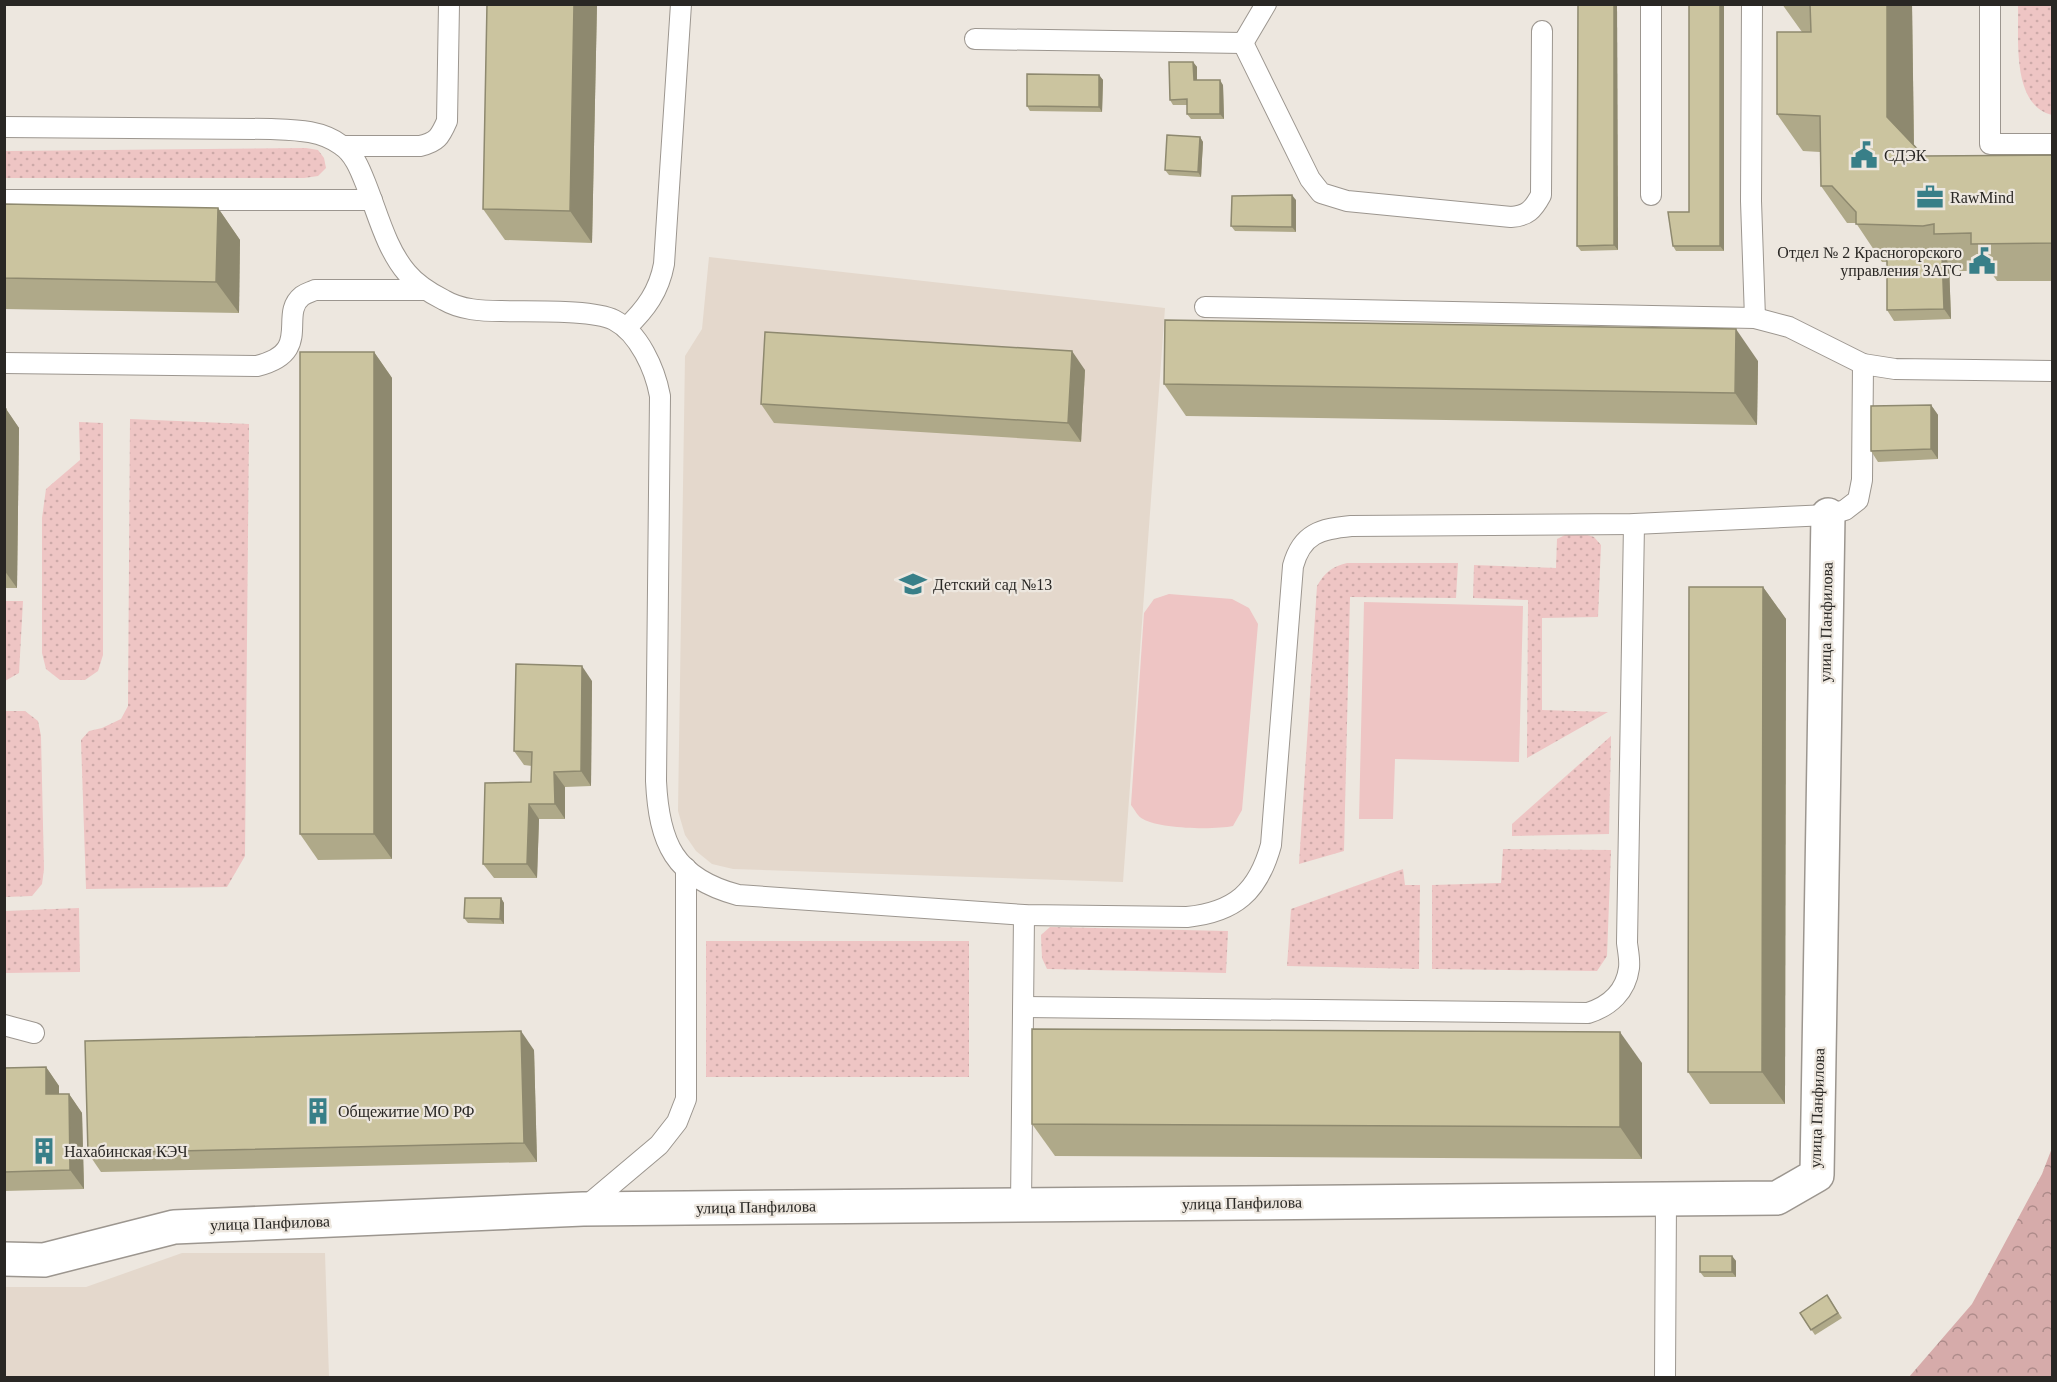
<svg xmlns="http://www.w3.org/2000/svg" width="2057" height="1382" viewBox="0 0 2057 1382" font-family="'Times New Roman',serif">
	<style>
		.built { fill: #e4d8cc }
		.grass { fill: url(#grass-dots) }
		.forest { fill: url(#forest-crowns) }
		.park { fill: #eec5c4 }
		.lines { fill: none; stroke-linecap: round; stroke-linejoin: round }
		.service-casing { stroke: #9c968f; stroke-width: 22 }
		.minor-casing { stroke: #9c968f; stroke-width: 36 }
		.service { stroke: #fff; stroke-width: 20 }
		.minor { stroke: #fff; stroke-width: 33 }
		.wall { fill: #afa989 }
		.shaded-wall { fill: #8e896f }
		.building { fill: #cbc49f; stroke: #8e896f; stroke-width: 1.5 }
		.labels { text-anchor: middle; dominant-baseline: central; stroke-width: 4.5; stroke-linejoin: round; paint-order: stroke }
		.poi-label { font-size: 16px; fill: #292724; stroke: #ede7df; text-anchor: start }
		.street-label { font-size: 16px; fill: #292724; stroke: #ede7df }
	</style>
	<defs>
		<pattern id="grass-dots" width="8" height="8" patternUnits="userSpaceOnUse" patternTransform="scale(1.5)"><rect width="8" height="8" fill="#eec5c4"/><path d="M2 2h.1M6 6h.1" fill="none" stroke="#cca9a8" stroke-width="1.8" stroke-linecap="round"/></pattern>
		<pattern id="forest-crowns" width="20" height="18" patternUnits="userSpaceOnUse" patternTransform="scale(1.5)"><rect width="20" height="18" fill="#d6abaa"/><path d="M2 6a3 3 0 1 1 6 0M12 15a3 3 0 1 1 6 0" fill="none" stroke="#ae8b8a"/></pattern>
	</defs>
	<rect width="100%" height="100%" fill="#ede7df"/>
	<!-- built -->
	<g class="built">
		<path d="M 709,257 L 1165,308 L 1123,882 L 733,869 L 712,864 L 696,851 L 685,835 L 678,811 L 685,356 L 702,329 Z"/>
		<path d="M 182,1253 L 325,1253 L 329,1377 L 5,1377 L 5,1287 L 86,1287 Z"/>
	</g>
	<!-- grass -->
	<g class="grass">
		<path d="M 2018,5 L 2052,5 L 2052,115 C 2011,105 2019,37 2018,5 Z"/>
		<path d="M 306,148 L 318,150 L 324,158 L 326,168 L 318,176 L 304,178 L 5,178 L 5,151 Z"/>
		<path d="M 130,419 L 249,424 L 245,856 L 227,887 L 86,889 L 81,740 L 89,731 L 102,728 L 121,719 L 128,706 Z"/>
		<path d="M 79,422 L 103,423 L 103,655 L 98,671 L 85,680 L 60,680 L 46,669 L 42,653 L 42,518 L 46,489 L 80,460 Z"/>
		<path d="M 1578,532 L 1594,537 L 1601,545 L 1598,617 L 1542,618 L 1542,710 L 1608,712 L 1527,758 L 1528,600 L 1473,598 L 1474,565 L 1556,568 L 1557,539 L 1567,534 Z"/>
		<path d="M 1347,563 L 1458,563 L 1456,598 L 1350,597 L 1344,851 L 1299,864 L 1317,586 C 1325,572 1332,567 1347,563 Z"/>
		<path d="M 5,601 L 23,601 L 19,673 L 5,681 Z"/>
		<path d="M 4,711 L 25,711 L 38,721 L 41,736 L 44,869 L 42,884 L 32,896 L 5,897 Z"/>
		<path d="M 1611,736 L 1609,834 L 1512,836 L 1512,824 Z"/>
		<path d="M 1503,849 L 1611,850 L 1607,956 L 1597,971 L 1432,969 L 1432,885 L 1501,883 Z"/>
		<path d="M 1403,869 L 1405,885 L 1420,885 L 1419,969 L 1287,966 L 1291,909 Z"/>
		<path d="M 79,908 L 80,972 L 5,973 L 5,911 Z"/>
		<path d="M 1050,927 L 1228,931 L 1226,973 L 1047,969 L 1042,958 L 1041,935 Z"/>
		<rect x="706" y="941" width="263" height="136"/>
	</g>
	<!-- forest -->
	<path class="forest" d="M 2052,1148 L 2052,1377 L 1909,1377 L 1972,1304 L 2042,1174 Z"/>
	<!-- park -->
	<g class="park">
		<path d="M 1169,594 L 1232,599 L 1249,608 L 1258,624 L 1242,810 L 1233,826 C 1214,830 1160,829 1143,819 C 1138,817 1135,810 1131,805 L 1144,613 L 1154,599 Z"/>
		<path d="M 1364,602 L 1523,606 L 1519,762 L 1395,759 L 1393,819 L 1359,819 Z"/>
	</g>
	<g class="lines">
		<defs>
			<g id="service">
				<path d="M 1752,4 L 1751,201 L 1755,318"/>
				<path d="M 1990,4 L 1990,144 L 2052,144"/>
				<path d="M 975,39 L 1243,43 L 1266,4"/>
				<path d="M 1243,43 L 1310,179 L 1321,193 L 1347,201 L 1511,217 C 1527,216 1533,210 1541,195 L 1542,31"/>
				<path d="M 4,127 L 271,129 C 296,130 321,130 341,145 C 355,154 361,172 367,187 C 378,215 387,250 407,273 C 417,285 430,293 444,300 C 461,310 482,311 501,311 C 528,312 592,309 614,320 C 639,333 655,369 660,396 L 656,781 C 659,843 674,878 738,895 L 1024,915 L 1187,917 C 1235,912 1258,892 1271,845 L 1293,566 C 1302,533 1321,529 1351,526 L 1634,524 L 1828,515 L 1845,510 L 1858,500 L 1862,480 L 1863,364"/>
				<path d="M 343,146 L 420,146 C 437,142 440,137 447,121 L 449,4"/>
				<path d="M 1651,195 L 1651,4"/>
				<path d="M 4,200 L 372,200"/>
				<path d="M 1205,307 L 1755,318 L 1789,327 L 1863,364 L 1895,369 L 2052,371"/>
				<path d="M 626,328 C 646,309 659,291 664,264 L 681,4"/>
				<path d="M 4,363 L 257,366 C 314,352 278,315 302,296 C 306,293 311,292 315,290 L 424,290"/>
				<path d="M 1024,1007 L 1588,1013 C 1610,1006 1626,991 1629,968 C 1630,960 1628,951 1627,943 L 1634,524"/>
				<path d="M 4,1025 L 34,1033"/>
				<path d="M 1021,1205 L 1024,915"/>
				<path d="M 583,1209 L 659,1145 L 677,1122 L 686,1099 L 686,868"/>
				<path d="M 1665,1378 L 1666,1199"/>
			</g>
			<path id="minor" d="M 4,1259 L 44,1260 L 174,1227 L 583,1209 L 1777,1198 L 1817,1175 L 1828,515"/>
		</defs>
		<!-- service casing -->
		<use href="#service" class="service-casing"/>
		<!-- minor casing -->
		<use href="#minor" class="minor-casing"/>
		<!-- service -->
		<use href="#service" class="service"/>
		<!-- minor -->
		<use href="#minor" class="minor"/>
	</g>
	<!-- wall -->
	<g class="wall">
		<path d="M 487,4 L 597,4 L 592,243 L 505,240 L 483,209 Z"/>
		<path d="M 1578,4 L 1617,4 L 1618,250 L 1581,251 L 1577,246 Z"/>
		<path d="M 1689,4 L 1724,251 L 1676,251 L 1673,246 L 1689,212 Z"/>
		<path d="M 1782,4 L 1912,4 L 1914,145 L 1924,156 L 2052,155 L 2052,281 L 1997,281 L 1990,271 L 1960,271 L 1954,263 L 1949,264 L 1951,319 L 1894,321 L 1887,310 L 1887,262 L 1882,262 L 1856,223 L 1847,223 L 1821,186 L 1820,152 L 1803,151 L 1777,114 L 1802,32 Z"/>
		<path d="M 1193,62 L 1197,67 L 1197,80 L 1223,85 L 1224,119 L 1191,119 L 1187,114 L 1187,105 L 1173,105 L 1170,100 Z"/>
		<path d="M 1099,75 L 1103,80 L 1102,112 L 1030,111 L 1027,106 Z"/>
		<path d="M 1200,137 L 1203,142 L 1201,177 L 1169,175 L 1165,170 Z"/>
		<path d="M 1296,200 L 1296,232 L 1235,231 L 1231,226 Z"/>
		<path d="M 4,204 L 218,208 L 240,240 L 239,313 L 4,309 Z"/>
		<path d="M 374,352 L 392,378 L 392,859 L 318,860 L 300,834 Z"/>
		<path d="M 1758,361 L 1757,425 L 1186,416 L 1164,384 Z"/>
		<path d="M 1085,370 L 1081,442 L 774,423 L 761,404 Z"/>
		<path d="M 1931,405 L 1938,415 L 1938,459 L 1878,462 L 1871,451 Z"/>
		<path d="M 4,409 L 6,409 L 19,428 L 17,588 L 4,588 Z"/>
		<path d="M 1763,587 L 1786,619 L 1785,1104 L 1710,1104 L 1688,1072 Z"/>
		<path d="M 592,681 L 591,786 L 565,787 L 565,819 L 539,819 L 537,878 L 494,878 L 483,864 L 531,782 L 532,766 L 524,765 L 514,751 Z"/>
		<path d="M 501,898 L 504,903 L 504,924 L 468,923 L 464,918 Z"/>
		<path d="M 534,1050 L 537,1162 L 101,1172 L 88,1153 Z"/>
		<path d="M 1642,1063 L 1642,1159 L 1055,1156 L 1032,1124 Z"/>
		<path d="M 46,1067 L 59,1086 L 59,1094 L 69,1094 L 82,1113 L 84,1189 L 4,1191 L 4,1068 Z"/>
		<path d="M 1732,1256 L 1736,1261 L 1736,1277 L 1704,1277 L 1700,1272 Z"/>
		<path d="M 1827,1295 L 1842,1318 L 1815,1335 L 1800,1313 Z"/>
	</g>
	<!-- shaded-wall -->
	<g class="shaded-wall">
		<path d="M 574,4 L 597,4 L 592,243 L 570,211 Z"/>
		<path d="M 1614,4 L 1617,4 L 1618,250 L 1614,245 Z"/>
		<path d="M 1720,4 L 1724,4 L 1724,251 L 1720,246 Z"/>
		<path d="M 1887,4 L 1912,4 L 1914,155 L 1887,117 Z"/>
		<path d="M 1193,62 L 1197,67 L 1197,85 L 1194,80 Z"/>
		<path d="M 1099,75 L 1103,80 L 1102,112 L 1099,107 Z"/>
		<path d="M 1220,80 L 1223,85 L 1224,119 L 1220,114 Z"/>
		<path d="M 1200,137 L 1203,142 L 1201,177 L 1198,172 Z"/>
		<path d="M 1292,195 L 1296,200 L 1296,232 L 1292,227 Z"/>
		<path d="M 218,208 L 240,240 L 239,313 L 216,282 Z"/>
		<path d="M 1942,254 L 1949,264 L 1951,319 L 1944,309 Z"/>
		<path d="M 1736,329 L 1758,361 L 1757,425 L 1735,393 Z"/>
		<path d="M 1072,351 L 1085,370 L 1081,442 L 1068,423 Z"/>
		<path d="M 374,352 L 392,378 L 392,859 L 374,834 Z"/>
		<path d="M 1931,405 L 1938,415 L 1938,459 L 1931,449 Z"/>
		<path d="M 6,409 L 19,428 L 17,588 L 4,570 Z"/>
		<path d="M 1763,587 L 1786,619 L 1785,1104 L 1762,1072 Z"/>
		<path d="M 582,666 L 592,681 L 591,786 L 581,771 Z"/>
		<path d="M 554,772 L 565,787 L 565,819 L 555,804 Z"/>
		<path d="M 529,804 L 539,819 L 537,878 L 527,864 Z"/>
		<path d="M 501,898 L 504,903 L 504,924 L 500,919 Z"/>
		<path d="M 521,1031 L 534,1050 L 537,1162 L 524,1143 Z"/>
		<path d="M 1620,1032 L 1642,1063 L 1642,1159 L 1620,1127 Z"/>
		<path d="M 46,1067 L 59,1086 L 59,1113 L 46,1094 Z"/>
		<path d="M 69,1094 L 82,1113 L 84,1189 L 70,1170 Z"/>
		<path d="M 1732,1256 L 1736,1261 L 1736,1277 L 1732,1272 Z"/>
	</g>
	<!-- building -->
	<g class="building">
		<path d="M 487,4 L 574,4 L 570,211 L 483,209 Z"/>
		<path d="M 1578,4 L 1614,4 L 1614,245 L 1577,246 Z"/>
		<path d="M 1689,4 L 1720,4 L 1720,246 L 1673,246 L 1668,212 L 1689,212 Z"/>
		<path d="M 1810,4 L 1887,4 L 1887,117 L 1924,156 L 2052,155 L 2052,243 L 1971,244 L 1971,233 L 1934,234 L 1934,224 L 1923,226 L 1856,224 L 1856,212 L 1832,186 L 1821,186 L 1820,116 L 1777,114 L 1777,32 L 1811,32 Z"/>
		<path d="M 1169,62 L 1193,62 L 1194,80 L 1220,80 L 1220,114 L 1187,114 L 1187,99 L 1170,100 Z"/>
		<path d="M 1027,74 L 1099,75 L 1099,107 L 1027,106 Z"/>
		<path d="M 1167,135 L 1200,137 L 1198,172 L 1165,170 Z"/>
		<path d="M 1292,195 L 1292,227 L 1231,226 L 1232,196 Z"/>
		<path d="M 4,204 L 218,208 L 216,282 L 4,278 Z"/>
		<path d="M 1887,253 L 1942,254 L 1944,309 L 1887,310 Z"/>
		<path d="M 1165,320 L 1736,329 L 1735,393 L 1164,384 Z"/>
		<path d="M 765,332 L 1072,351 L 1068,423 L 761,404 Z"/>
		<rect x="300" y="352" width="74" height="482"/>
		<path d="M 1931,405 L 1931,449 L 1871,451 L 1871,406 Z"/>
		<path d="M 4,409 L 6,409 L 4,533 Z"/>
		<path d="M 1689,587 L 1763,587 L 1762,1072 L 1688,1072 Z"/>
		<path d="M 516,664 L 582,666 L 581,771 L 554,772 L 555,804 L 529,804 L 527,864 L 483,864 L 485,783 L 531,782 L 532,752 L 514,751 Z"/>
		<path d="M 465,898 L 501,898 L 500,919 L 464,918 Z"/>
		<path d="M 1032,1029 L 1620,1032 L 1620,1127 L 1032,1124 Z"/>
		<path d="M 521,1031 L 524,1143 L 88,1153 L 85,1041 Z"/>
		<path d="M 46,1067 L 46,1094 L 69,1094 L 70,1170 L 4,1172 L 4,1068 Z"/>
		<rect x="1700" y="1256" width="32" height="16"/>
		<path d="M 1827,1295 L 1838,1313 L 1811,1330 L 1800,1313 Z"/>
	</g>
	<!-- icons -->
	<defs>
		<symbol id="civic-bare" viewBox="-9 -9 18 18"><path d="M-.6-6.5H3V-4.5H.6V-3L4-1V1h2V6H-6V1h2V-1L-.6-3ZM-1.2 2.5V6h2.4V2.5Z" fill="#387f88" stroke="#ede7df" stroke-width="2.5" paint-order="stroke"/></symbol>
		<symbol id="office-bare" viewBox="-9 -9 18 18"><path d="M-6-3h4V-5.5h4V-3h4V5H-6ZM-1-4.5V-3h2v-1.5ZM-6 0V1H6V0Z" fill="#387f88" stroke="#ede7df" stroke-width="2.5" paint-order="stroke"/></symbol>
		<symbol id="school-bare" viewBox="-9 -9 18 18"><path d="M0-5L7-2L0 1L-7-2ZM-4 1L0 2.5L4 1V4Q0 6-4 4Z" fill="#387f88" stroke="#ede7df" stroke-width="2.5" paint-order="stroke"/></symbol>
		<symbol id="building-bare" viewBox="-9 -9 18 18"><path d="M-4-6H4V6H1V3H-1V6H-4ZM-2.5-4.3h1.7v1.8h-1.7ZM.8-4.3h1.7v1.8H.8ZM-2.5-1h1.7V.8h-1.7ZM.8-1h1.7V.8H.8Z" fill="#387f88" stroke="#ede7df" stroke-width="2.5" paint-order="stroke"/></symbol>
	</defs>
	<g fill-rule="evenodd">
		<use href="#civic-bare" x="1845" y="136" width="38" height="38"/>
		<use href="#office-bare" x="1911" y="178" width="38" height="38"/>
		<use href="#civic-bare" x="1963" y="242" width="38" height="38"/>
		<use href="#school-bare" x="894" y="565" width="38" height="38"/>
		<use href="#building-bare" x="299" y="1092" width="38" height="38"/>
		<use href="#building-bare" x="25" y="1132" width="38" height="38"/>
	</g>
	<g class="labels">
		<!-- poi labels -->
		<g class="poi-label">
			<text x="1884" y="155">СДЭК</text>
			<text x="1950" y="197">RawMind</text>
			<text x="1962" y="252" text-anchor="end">Отдел № 2 Красногорского<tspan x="1962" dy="18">управления ЗАГС</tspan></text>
			<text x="933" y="584">Детский сад №13</text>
			<text x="338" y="1111">Общежитие МО РФ</text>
			<text x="64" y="1151">Нахабинская КЭЧ</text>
		</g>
		<!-- street labels -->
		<g class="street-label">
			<text transform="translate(1826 622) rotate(-89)">улица Панфилова</text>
			<text transform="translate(1817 1108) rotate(-88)">улица Панфилова</text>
			<text transform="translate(1242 1203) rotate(-1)">улица Панфилова</text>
			<text transform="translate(756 1207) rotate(-1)">улица Панфилова</text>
			<text transform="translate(270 1223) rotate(-2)">улица Панфилова</text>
		</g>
	</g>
	<!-- border -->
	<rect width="2057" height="1382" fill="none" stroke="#292724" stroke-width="12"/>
</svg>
